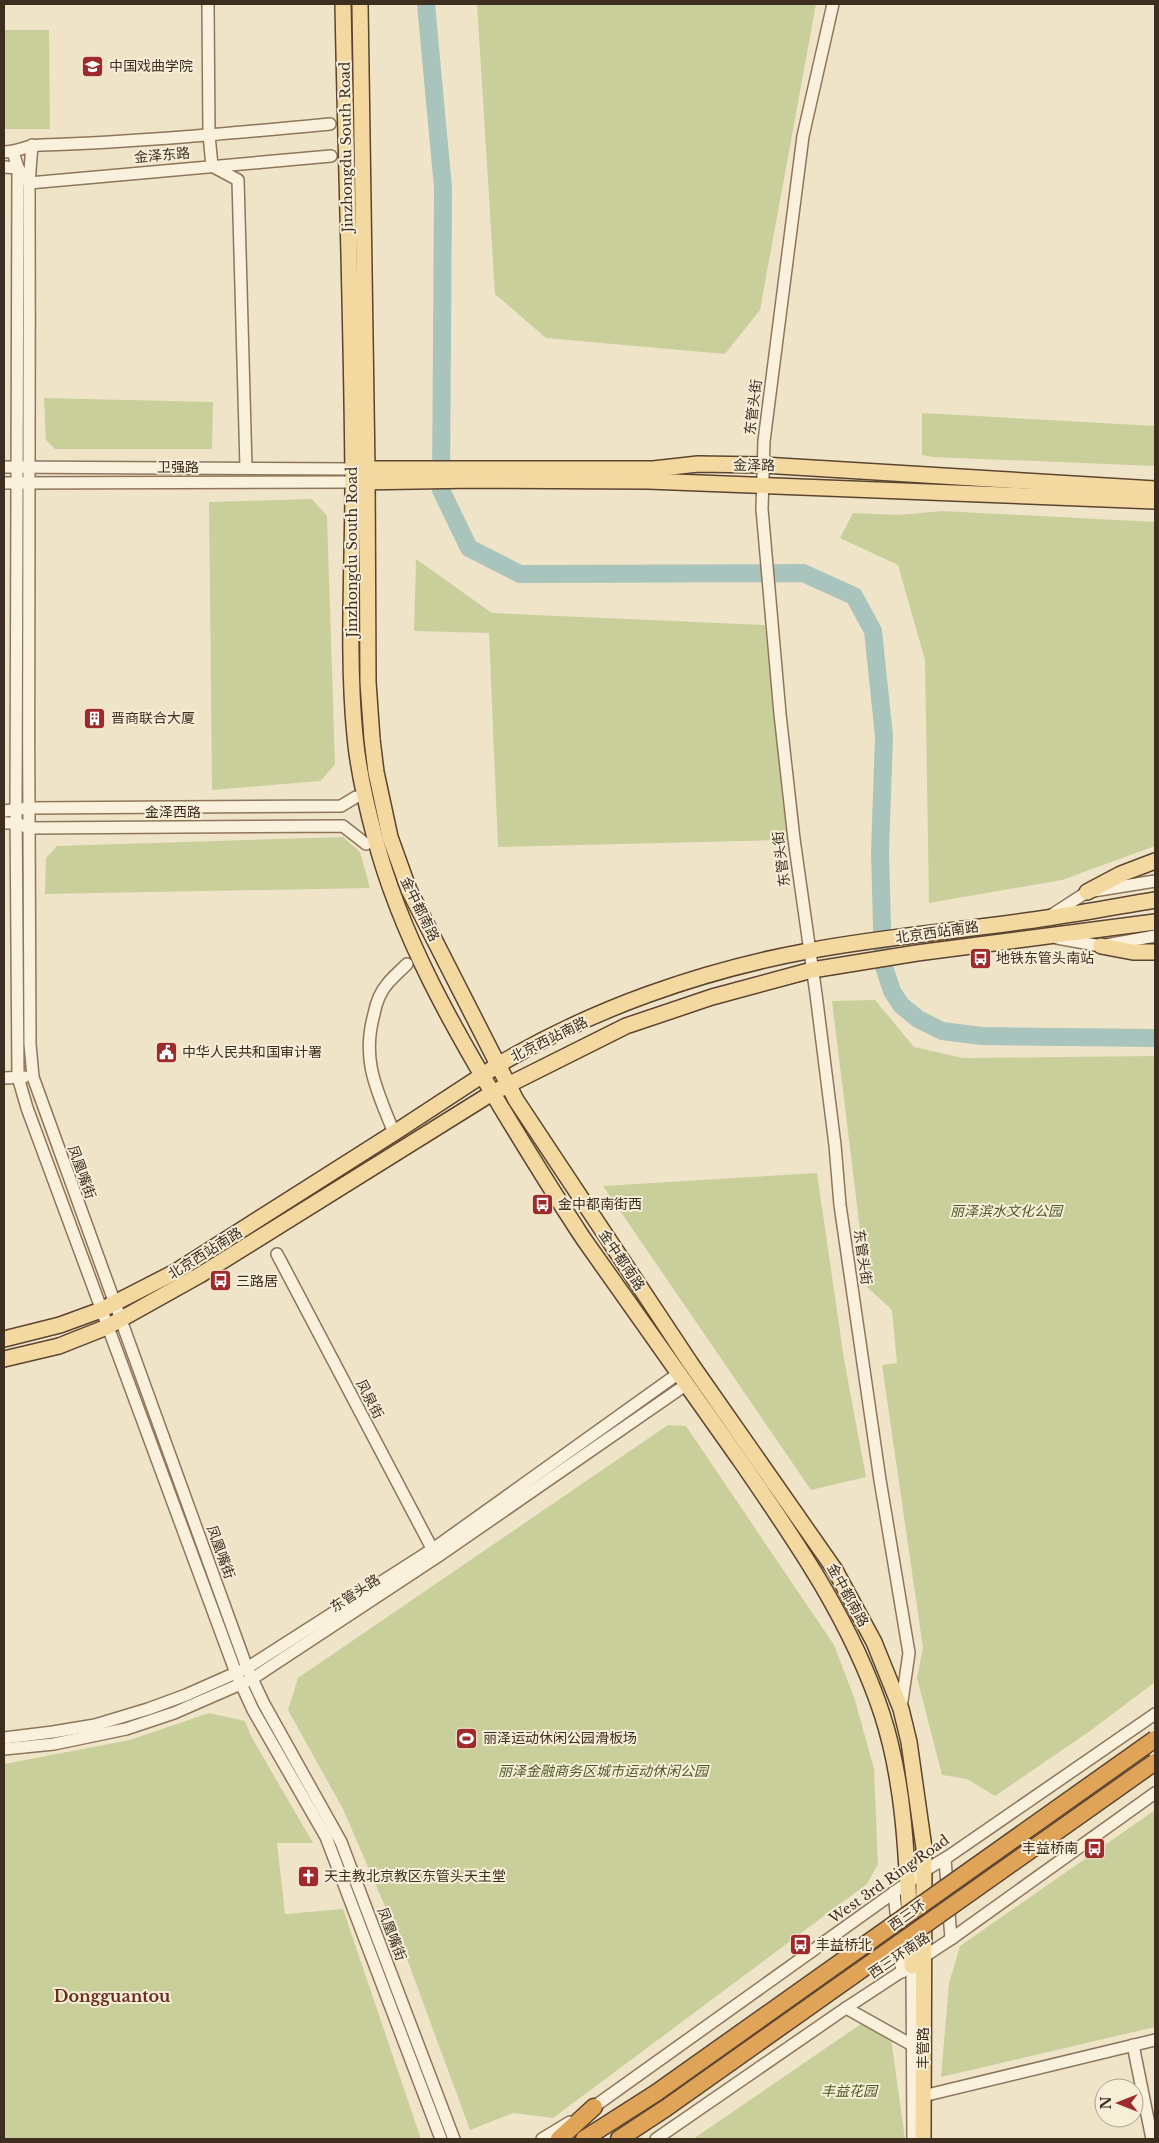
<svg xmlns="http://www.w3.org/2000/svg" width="1159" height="2143" viewBox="0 0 1159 2143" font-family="'Libre Baskerville','Noto Sans SC',serif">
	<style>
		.green { fill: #c9cf9b }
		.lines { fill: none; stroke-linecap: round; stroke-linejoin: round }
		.river { stroke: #a9c4bc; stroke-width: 18 }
		.minor-casing { stroke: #8d765c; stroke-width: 14 }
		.major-casing { stroke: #5b4430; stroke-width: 18 }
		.highway-casing { stroke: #5b4430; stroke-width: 19 }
		.minor { stroke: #faf1dc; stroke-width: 11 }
		.major { stroke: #f3d9a0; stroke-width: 15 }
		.highway { stroke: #e0a458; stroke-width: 16 }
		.highway-bridge-casing { stroke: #5b4430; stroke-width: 19; stroke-linecap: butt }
		.highway-bridge { stroke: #e0a458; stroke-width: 16 }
		.labels { text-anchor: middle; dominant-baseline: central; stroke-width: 4; stroke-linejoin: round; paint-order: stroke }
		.poi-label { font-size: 14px; fill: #3d2e20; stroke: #f7eed8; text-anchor: start }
		.street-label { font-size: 14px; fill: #3d2e20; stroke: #f7eed8 }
		.park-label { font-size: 14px; font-style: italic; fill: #4d5a26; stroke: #f7eed8 }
		.quarter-label { font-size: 16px; font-weight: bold; fill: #6b2e1e; stroke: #f7eed8 }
	</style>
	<rect width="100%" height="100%" fill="#f0e4c8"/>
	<!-- green -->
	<g class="green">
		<path d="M 477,4 L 816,4 L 760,310 L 725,354 L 546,338 L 495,294 Z"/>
		<path d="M 4,30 L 49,30 L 50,129 L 4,129 Z"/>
		<path d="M 44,398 L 213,402 L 212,449 L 55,449 L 46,440 Z"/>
		<path d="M 922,413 L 1155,426 L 1155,466 L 933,457 L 922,455 Z"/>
		<path d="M 312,499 L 327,516 L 335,764 L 321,781 L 212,790 L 209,502 Z"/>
		<path d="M 942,511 L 1155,522 L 1155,846 L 1062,880 L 929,903 L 925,660 L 898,565 L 840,538 L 853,513 L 898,515 Z"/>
		<path d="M 416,559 L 492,613 L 765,625 L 787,840 L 498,847 L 489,633 L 414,631 Z"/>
		<path d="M 343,837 L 360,852 L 370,888 L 45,894 L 46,858 L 57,846 Z"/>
		<path d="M 875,1000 L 914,1047 L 963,1058 L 1155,1056 L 1155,1682 L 1090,1731 L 995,1796 L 967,1779 L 942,1775 L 917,1678 L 923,1648 L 882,1365 L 897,1363 L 892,1310 L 867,1287 L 832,1001 Z"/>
		<path d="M 817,1173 L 844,1359 L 866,1477 L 811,1490 L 603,1186 Z"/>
		<path d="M 668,1425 L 686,1426 L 834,1645 L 855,1700 L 874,1769 L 878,1864 L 867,1884 L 553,2118 L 513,2113 L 470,2130 L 403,1948 L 343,1809 L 288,1710 L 298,1678 Z"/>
		<path d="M 209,1713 L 245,1721 L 251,1736 L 313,1843 L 277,1843 L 285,1914 L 343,1909 L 421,2139 L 4,2139 L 4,1764 L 130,1740 Z"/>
		<path d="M 1155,1810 L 1155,2027 L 941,2077 L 949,1983 L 960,1946 Z"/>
		<path d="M 861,2024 L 891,2038 L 905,2139 L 693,2139 Z"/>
	</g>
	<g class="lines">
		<!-- river -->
		<path class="river" d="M 426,4 L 443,188 L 441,490 L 469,548 L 520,574 L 803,573 L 854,596 L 873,631 L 884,736 L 880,852 L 883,964 L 892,991 L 901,1005 L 918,1019 L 942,1031 L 982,1036 L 1155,1038"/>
		<defs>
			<g id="minor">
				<path d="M 208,4 L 209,135 L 212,166 L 238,180 L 246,467"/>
				<path d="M 833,4 L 803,136 L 764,441 L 762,509 L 780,714 L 794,839 L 816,994 L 835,1145 L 840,1205 L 880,1480 L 909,1653 L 901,1708"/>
				<path d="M 32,145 L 29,183 C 30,470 27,757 30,1044 L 33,1077 L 247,1668 L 264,1704 L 341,1842 L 454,2139"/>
				<path d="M 4,152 C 17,152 28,145 41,145 C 138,142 234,133 330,124"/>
				<path d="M 13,152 L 18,168 L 16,811 L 18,1077 L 27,1108 L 236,1673 L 253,1710 L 326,1837 L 441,2139"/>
				<path d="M 4,167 L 18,168 L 29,183 L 331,156"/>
				<path d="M 4,467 L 353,469"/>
				<path d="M 4,483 L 353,482"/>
				<path d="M 4,811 L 28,808 L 341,806 L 356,797"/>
				<path d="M 4,823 L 17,823 L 28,828 L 343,826 L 366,844"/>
				<path d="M 1050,916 L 1087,892 L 1155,881"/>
				<path d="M 1057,938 L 1101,946 L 1155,936"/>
				<path d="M 4,1078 L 24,1077"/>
				<path d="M 394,1133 C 377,1090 361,1061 374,1014 C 376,1003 381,991 388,983 C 394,976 401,970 407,964"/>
				<path d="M 277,1254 L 436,1556"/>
				<path d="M 4,1738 L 53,1732 L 95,1725 L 148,1709 L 186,1695 L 247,1668 L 433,1549 L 679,1373"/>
				<path d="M 4,1749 L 54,1744 L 126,1729 L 174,1713 L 252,1679 L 437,1557 L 687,1384"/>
				<path d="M 945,1859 L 951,1939"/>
				<path d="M 894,1892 L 902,1972"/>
				<path d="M 912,1966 L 913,2139"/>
				<path d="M 846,2008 L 912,2045"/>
				<path d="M 1133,2045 L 1152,2139"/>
				<path d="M 923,2096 L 1155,2040"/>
				<path d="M 588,2111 L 924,1871 L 949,1856 L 1155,1714"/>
				<path d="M 542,2139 L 570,2122"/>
				<path d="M 656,2139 L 846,2008 L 951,1939 L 1155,1793"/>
			</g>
			<g id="major">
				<path d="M 343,4 C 346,164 352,323 353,483 C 353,566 347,654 355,736 C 358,770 366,804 375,838 C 401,936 452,1026 504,1112 C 530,1155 556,1197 583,1238 C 636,1312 688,1386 740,1460 C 795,1540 851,1620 882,1714 C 908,1794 907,1882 912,1966"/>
				<path d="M 360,4 L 367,469 L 368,682 L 372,739 L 376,772 L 390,837 L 409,890 L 516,1100 L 691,1364 L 835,1570 L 874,1642 L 901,1709 L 909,1742 L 924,1848 L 923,2139"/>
				<path d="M 358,469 L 653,469 L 698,464 L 763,465 L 1155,489"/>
				<path d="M 357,482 L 475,480 L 648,481 L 1155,501"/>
				<path d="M 1087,892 L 1121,874 L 1155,861"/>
				<path d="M 1101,946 L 1133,952 L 1155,952"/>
				<path d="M 4,1339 L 60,1325 L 101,1310 L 175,1272 L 394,1133 L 498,1065 C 592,1009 700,971 808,951 C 887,936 968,930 1047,918 C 1083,913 1119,906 1155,900"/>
				<path d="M 4,1359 L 59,1346 L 107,1327 L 200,1275 L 492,1093 L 626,1026 L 712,997 L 812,970 L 917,953 L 1155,922"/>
			</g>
			<g id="highway">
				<path d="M 559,2139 L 594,2107"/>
				<path d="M 584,2139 L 656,2093"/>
				<path d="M 619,2139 L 666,2108"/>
			</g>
		</defs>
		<!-- minor casing -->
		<use href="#minor" class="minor-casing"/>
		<!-- major casing -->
		<use href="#major" class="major-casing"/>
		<!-- highway casing -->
		<use href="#highway" class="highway-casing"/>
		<!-- minor -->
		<use href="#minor" class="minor"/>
		<!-- major -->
		<use href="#major" class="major"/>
		<!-- highway -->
		<use href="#highway" class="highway"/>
		<defs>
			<g id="highway-bridge">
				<path d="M 656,2093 L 1155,1739"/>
				<path d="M 666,2108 L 1155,1762"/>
			</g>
		</defs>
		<!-- highway-bridge casing -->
		<use href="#highway-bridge" class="highway-bridge-casing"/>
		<!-- highway-bridge -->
		<use href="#highway-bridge" class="highway-bridge"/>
	</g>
	<!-- icons -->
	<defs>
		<symbol id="university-square" viewBox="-11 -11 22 22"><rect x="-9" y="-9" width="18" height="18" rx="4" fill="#9e2a2b" stroke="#f7eed8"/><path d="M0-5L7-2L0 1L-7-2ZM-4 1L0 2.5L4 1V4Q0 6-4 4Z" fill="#fff"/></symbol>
		<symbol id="building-square" viewBox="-11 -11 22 22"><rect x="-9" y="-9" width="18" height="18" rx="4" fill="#9e2a2b" stroke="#f7eed8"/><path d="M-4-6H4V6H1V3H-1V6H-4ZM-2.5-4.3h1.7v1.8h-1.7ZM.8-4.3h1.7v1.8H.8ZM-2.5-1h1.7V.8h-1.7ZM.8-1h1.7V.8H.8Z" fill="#fff"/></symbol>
		<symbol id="bus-square" viewBox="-11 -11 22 22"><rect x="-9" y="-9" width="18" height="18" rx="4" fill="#9e2a2b" stroke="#f7eed8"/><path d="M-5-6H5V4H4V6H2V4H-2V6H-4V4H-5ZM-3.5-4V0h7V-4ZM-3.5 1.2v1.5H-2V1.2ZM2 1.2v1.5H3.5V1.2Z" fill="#fff"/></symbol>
		<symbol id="civic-square" viewBox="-11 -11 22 22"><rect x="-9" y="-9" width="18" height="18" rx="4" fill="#9e2a2b" stroke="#f7eed8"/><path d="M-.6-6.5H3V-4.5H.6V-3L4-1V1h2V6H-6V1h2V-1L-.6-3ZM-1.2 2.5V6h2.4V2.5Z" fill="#fff"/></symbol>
		<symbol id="stadium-square" viewBox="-11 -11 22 22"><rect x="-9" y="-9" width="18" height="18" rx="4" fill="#9e2a2b" stroke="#f7eed8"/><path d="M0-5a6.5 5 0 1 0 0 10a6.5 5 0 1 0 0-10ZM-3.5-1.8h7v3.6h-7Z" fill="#fff"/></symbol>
		<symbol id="church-square" viewBox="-11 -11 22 22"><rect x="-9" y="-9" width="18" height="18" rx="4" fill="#9e2a2b" stroke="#f7eed8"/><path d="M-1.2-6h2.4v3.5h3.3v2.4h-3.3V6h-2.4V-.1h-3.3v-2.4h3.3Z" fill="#fff"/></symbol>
	</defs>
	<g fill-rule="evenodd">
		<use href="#university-square" x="80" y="54" width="25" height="25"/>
		<use href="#building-square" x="82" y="706" width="25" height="25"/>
		<use href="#bus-square" x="968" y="946" width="25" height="25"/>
		<use href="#civic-square" x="154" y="1040" width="25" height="25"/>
		<use href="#bus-square" x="530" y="1192" width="25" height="25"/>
		<use href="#bus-square" x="208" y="1268" width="25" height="25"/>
		<use href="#stadium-square" x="454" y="1726" width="25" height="25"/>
		<use href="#bus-square" x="1082" y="1836" width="25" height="25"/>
		<use href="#church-square" x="296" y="1864" width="25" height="25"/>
		<use href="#bus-square" x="788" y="1932" width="25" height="25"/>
	</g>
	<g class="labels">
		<!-- poi labels -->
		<g class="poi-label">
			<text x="109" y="66">中国戏曲学院</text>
			<text x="111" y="718">晋商联合大厦</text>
			<text x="996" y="958">地铁东管头南站</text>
			<text x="182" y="1052">中华人民共和国审计署</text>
			<text x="558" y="1204">金中都南街西</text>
			<text x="236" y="1281">三路居</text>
			<text x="483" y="1738">丽泽运动休闲公园滑板场</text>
			<text x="1078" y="1848" text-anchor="end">丰益桥南</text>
			<text x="324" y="1876">天主教北京教区东管头天主堂</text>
			<text x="816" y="1945">丰益桥北</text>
		</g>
		<!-- street labels -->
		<g class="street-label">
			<text transform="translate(346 147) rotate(-91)">Jinzhongdu South Road</text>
			<text transform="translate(162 155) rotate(-5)">金泽东路</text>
			<text transform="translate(753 407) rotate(-83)">东管头街</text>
			<text transform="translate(754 465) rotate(1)">金泽路</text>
			<text x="178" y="467">卫强路</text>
			<text transform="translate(352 552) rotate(-90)">Jinzhongdu South Road</text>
			<text x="173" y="812">金泽西路</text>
			<text transform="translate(781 859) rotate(-97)">东管头街</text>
			<text transform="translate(420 909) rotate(64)">金中都南路</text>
			<text transform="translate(937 932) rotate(-8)">北京西站南路</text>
			<text transform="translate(549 1039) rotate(-26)">北京西站南路</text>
			<text transform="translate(82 1172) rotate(70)">凤凰嘴街</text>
			<text transform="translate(205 1253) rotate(-32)">北京西站南路</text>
			<text transform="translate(863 1257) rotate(82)">东管头街</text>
			<text transform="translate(622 1260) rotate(56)">金中都南路</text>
			<text transform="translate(370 1399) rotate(62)">凤泉街</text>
			<text transform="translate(221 1552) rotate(70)">凤凰嘴街</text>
			<text transform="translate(355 1593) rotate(-33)">东管头路</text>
			<text transform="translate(848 1595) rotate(61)">金中都南路</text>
			<text transform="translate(889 1879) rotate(-35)">West 3rd Ring Road</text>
			<text transform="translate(907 1915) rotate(-35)">西三环</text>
			<text transform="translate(392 1934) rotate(69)">凤凰嘴街</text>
			<text transform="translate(899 1955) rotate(-34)">西三环南路</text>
			<text transform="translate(923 2048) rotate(-90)">丰管路</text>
		</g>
		<!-- park labels -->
		<g class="park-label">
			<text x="1006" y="1211">丽泽滨水文化公园</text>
			<text x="603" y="1771">丽泽金融商务区城市运动休闲公园</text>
			<text x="849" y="2091">丰益花园</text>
		</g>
		<!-- quarter labels -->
		<g class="quarter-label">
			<text x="112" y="1996">Dongguantou</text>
		</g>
	</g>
	<!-- border -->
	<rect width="1159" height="2143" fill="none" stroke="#3d2e20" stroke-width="10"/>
	<!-- north arrow -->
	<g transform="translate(1119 2103) rotate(270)"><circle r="24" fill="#f7eed8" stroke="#ada18e"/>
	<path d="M0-4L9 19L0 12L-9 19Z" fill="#9e2a2b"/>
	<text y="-8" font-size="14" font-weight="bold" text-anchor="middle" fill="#3d2e20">N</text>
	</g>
</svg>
